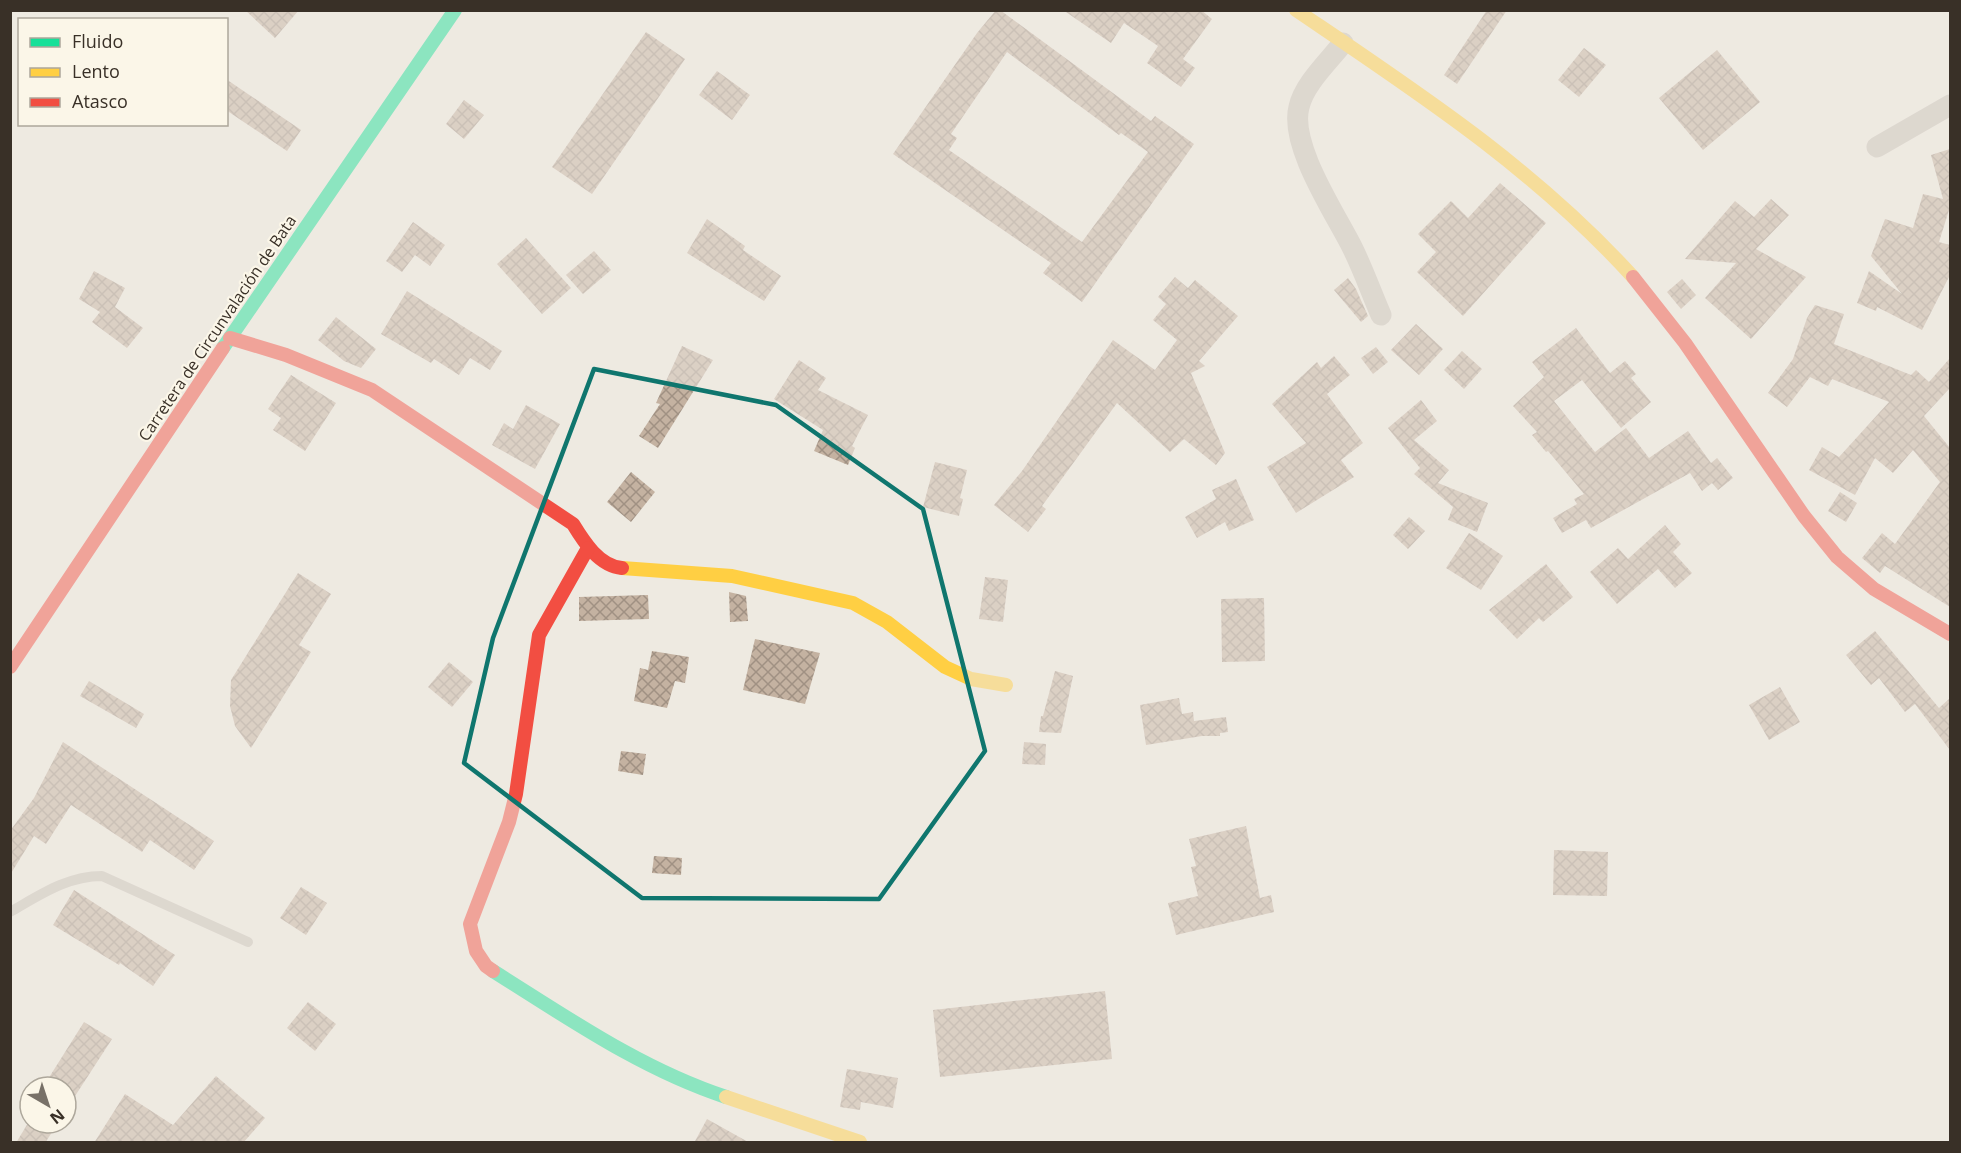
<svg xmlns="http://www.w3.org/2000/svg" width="1961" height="1153" viewBox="0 0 1961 1153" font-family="'Open Sans',sans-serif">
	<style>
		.building { fill: url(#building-cross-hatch); fill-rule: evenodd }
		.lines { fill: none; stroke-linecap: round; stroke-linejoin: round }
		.lane { stroke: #c8c3b9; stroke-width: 10 }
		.street { stroke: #c8c3b9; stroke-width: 21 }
		.fast { stroke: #16e098; stroke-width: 14 }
		.slow { stroke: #ffcf43; stroke-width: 14 }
		.jam { stroke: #f24e42; stroke-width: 14 }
		.marked { fill: none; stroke: #0f766e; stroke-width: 4.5; stroke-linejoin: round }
		.labels { text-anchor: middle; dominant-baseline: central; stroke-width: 4.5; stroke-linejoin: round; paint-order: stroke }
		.street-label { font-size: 16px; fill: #393027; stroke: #fbf6e8 }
	</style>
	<defs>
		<pattern id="building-cross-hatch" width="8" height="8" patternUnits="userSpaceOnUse" patternTransform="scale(1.5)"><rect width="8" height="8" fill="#c4b2a1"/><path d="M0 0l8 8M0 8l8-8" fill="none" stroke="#a09183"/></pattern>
	</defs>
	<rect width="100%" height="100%" fill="#eeeae1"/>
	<!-- building -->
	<g class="building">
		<path d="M 245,10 L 299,10 L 275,38 Z"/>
		<path d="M 996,10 L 1000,10 L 1151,121 L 1155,116 L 1194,144 L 1082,302 L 1043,273 L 1051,263 L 893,154 L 977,33 ZM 1007,52 L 1119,135 L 1121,133 L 1148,152 L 1082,242 L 949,150 L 957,138 L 951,134 Z"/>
		<path d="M 1063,10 L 1201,10 L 1212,19 L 1183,59 L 1195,68 L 1181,87 L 1147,63 L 1158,46 L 1124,23 L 1111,43 Z"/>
		<path d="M 1487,10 L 1507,10 L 1457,84 L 1444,75 Z"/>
		<path d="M 646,32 L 685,59 L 592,194 L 552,167 Z"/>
		<path d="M 1584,48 L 1606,65 L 1579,97 L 1558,80 Z"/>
		<path d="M 1717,50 L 1760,102 L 1703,150 L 1659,98 Z"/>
		<path d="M 717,71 L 750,95 L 732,120 L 699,95 Z"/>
		<path d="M 226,79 L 301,130 L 287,151 L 226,110 Z"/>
		<path d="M 464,100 L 484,115 L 464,139 L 446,124 Z"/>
		<path d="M 1950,149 L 1950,207 L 1939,242 L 1950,245 L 1950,275 L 1922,330 L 1877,307 L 1876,311 L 1857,303 L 1869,271 L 1902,294 L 1871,256 L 1885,219 L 1913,228 L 1923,194 L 1943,199 L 1931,155 Z"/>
		<path d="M 1500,183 L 1546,223 L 1463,316 L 1417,272 L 1436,252 L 1418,234 L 1451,201 L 1468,218 Z"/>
		<path d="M 1771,199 L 1789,215 L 1756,249 L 1806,277 L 1751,339 L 1705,298 L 1736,263 L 1685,259 L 1735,201 L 1754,217 Z"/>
		<path d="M 707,219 L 745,246 L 743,250 L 781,276 L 764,301 L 687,253 Z"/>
		<path d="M 413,222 L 445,245 L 430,266 L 415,255 L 402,272 L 386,261 Z"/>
		<path d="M 526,238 L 571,288 L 542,314 L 497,264 Z"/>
		<path d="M 594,251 L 611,270 L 583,294 L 566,275 Z"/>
		<path d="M 94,271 L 125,288 L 115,307 L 143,328 L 127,348 L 92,322 L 100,312 L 79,299 Z"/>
		<path d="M 1175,277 L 1188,288 L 1195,280 L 1238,316 L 1199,361 L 1205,366 L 1191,373 L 1225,453 L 1216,465 L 1184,439 L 1170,452 L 1117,403 L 1042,506 L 1046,509 L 1028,532 L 994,505 L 1022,471 L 1113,340 L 1155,370 L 1177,340 L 1153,320 L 1166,304 L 1158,297 Z"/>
		<path d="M 1348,278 L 1356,289 L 1368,316 L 1361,322 L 1334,290 Z"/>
		<path d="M 1682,279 L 1696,295 L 1681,309 L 1667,292 Z"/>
		<path d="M 407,291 L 502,351 L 490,370 L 470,358 L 459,375 L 434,359 L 431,363 L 381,334 Z"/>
		<path d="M 1815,305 L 1844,314 L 1834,344 L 1911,375 L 1916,370 L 1929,382 L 1950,358 L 1950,388 L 1924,416 L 1950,448 L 1950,607 L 1885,566 L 1880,573 L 1862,558 L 1882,533 L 1895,544 L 1940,482 L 1913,450 L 1893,473 L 1875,458 L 1855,495 L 1809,470 L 1822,447 L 1839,457 L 1889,402 L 1832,379 L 1828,386 L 1810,377 L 1787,407 L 1768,393 L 1793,359 L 1807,318 Z"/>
		<path d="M 336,317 L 376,349 L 361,368 L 344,361 L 318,340 Z"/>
		<path d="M 1416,324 L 1443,349 L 1419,375 L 1391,350 Z"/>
		<path d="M 1576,328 L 1610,373 L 1625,361 L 1636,374 L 1631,378 L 1651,402 L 1621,428 L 1582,380 L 1554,401 L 1595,452 L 1626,428 L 1649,458 L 1688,431 L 1711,463 L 1717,458 L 1733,478 L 1718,490 L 1712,483 L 1702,491 L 1690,473 L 1591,528 L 1586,520 L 1562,533 L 1553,518 L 1577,504 L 1574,499 L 1584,494 L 1548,451 L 1546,452 L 1532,435 L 1537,432 L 1513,406 L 1544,377 L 1532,362 Z"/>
		<path d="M 682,346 L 713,360 L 658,448 L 639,436 L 660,404 L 656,403 Z"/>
		<path d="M 1376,347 L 1388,362 L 1373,374 L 1361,358 Z"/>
		<path d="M 1462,351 L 1482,369 L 1464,389 L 1444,370 Z"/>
		<path d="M 1334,356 L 1350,375 L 1327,394 L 1363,443 L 1341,460 L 1354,477 L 1296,513 L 1267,467 L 1306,443 L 1272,404 L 1317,362 L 1321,368 Z"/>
		<path d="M 799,360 L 826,378 L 818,390 L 868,415 L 852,446 L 855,448 L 848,465 L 814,451 L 823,430 L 774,399 Z"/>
		<path d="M 291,375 L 336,403 L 305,451 L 273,430 L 281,418 L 268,409 Z"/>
		<path d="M 1421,400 L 1437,421 L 1414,440 L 1449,470 L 1438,483 L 1488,503 L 1477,532 L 1448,520 L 1453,507 L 1414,474 L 1420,468 L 1388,428 Z"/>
		<path d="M 526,405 L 560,424 L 535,469 L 492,445 L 504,423 L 513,429 Z"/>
		<path d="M 935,462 L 967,470 L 960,498 L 963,499 L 959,516 L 923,507 Z"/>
		<path d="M 631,472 L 655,492 L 631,522 L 607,502 Z"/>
		<path d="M 1236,479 L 1254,520 L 1229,531 L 1225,522 L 1197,538 L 1185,517 L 1216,499 L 1212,490 Z"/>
		<path d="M 1840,492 L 1857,503 L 1846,522 L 1828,511 Z"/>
		<path d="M 1409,517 L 1425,531 L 1408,549 L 1393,535 Z"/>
		<path d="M 1665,525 L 1681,544 L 1673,552 L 1692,573 L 1675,588 L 1658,569 L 1617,604 L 1590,572 L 1618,548 L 1628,559 Z"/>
		<path d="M 1469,533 L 1503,556 L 1481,590 L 1446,568 Z"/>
		<path d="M 1546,564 L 1573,597 L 1543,622 L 1539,618 L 1517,639 L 1489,610 Z"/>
		<path d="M 298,573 L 331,594 L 299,645 L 311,652 L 251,748 L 235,726 L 230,706 L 231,680 Z"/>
		<path d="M 985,577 L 1008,580 L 1003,622 L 979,619 Z"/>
		<path d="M 729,592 L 746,596 L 748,621 L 730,622 Z"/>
		<path d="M 648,595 L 649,619 L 579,621 L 579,597 Z"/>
		<path d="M 1264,598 L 1265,661 L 1222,662 L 1221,599 Z"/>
		<path d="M 1875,631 L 1939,708 L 1950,698 L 1950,750 L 1915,704 L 1905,712 L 1879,678 L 1871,685 L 1846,655 Z"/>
		<path d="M 755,639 L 820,653 L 805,704 L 743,690 Z"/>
		<path d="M 652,651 L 689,657 L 685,683 L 675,681 L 667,708 L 634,701 L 640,668 L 648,670 Z"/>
		<path d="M 449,662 L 473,682 L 452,707 L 428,687 Z"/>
		<path d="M 1055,671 L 1073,676 L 1061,733 L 1039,732 L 1041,716 L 1043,716 Z"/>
		<path d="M 89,681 L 144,714 L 136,728 L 80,696 Z"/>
		<path d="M 1780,687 L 1800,722 L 1769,740 L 1749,705 Z"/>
		<path d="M 1179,698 L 1182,714 L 1193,712 L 1194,721 L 1226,717 L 1228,732 L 1220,733 L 1220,736 L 1202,736 L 1146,745 L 1140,705 Z"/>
		<path d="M 63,742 L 214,841 L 194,870 L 150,840 L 142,852 L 71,805 L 46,844 L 34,836 L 10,875 L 10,831 L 34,798 Z"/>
		<path d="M 1024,742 L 1046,744 L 1045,765 L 1022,764 Z"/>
		<path d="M 621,751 L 646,754 L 643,775 L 618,771 Z"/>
		<path d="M 1246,826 L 1260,898 L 1271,895 L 1274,912 L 1176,935 L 1168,903 L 1198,896 L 1191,867 L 1196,866 L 1189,839 Z"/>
		<path d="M 1554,850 L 1608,852 L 1607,896 L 1553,895 Z"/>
		<path d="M 654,856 L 682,858 L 681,875 L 652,873 Z"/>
		<path d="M 301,887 L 327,903 L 306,935 L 280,918 Z"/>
		<path d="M 74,890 L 175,955 L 153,986 L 120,963 L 119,965 L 53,925 Z"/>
		<path d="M 1105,991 L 1112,1059 L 940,1077 L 933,1010 Z"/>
		<path d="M 308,1002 L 336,1024 L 315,1051 L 287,1028 Z"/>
		<path d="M 84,1022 L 112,1039 L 66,1110 L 66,1087 L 43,1087 Z"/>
		<path d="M 847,1069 L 898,1078 L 893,1108 L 861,1102 L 860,1110 L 840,1107 Z"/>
		<path d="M 216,1076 L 265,1118 L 243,1143 L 94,1143 L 125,1094 L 173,1125 Z"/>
		<path d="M 707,1119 L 750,1143 L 694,1143 Z"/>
		<path d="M 28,1123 L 58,1123 L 45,1143 L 16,1143 Z"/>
	</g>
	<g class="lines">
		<!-- lane -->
		<path class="lane" d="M 10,912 C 40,895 67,876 102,876 L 248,942"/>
		<!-- street -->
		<g class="street">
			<path d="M 1343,43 C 1329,61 1304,84 1299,107 C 1289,145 1335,213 1352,247 C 1363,269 1371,292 1381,315"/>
			<path d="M 1877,147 L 1950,105"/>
		</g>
		<!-- fast -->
		<g class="fast">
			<path d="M 223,348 L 455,10"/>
			<path d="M 493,971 C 568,1018 641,1069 726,1097"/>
		</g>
		<!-- slow -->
		<g class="slow">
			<path d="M 1296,10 C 1417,92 1534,168 1633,277"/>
			<path d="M 622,568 L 732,576 L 853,603 L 887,622 L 945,667 L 971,679 L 1006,685"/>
			<path d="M 726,1097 L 860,1142"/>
		</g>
		<!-- jam -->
		<g class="jam">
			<path d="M 1633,277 L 1685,343 L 1804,516 L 1837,557 L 1874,589 L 1950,634"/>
			<path d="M 230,338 L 286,355 L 372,390 L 573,524 C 584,542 599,566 622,568"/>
			<path d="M 10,667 L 223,348"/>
			<path d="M 493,971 L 486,966 L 476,951 L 470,924 L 509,822 L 516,794 L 539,635 L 588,548"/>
		</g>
	</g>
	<!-- marked area -->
	<path d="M0 0H1961V1153H0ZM 594,369 L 776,405 L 923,509 L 985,751 L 879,899 L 642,898 L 464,763 L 493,638 Z" fill="#eeeae1" fill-opacity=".55" fill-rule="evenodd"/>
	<path class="marked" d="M 594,369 L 776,405 L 923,509 L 985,751 L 879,899 L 642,898 L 464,763 L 493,638 Z"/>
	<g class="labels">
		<!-- street labels -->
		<g class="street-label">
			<text transform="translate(217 328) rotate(-56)">Carretera de Circunvalación de Bata</text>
		</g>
	</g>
	<!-- border -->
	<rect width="1961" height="1153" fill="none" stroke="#393027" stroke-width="24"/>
	<!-- legend -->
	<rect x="18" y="18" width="210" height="108" fill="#fbf6e8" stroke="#ada79b" stroke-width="1.5"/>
	<rect x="30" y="38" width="30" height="9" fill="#16e098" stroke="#ada79b" stroke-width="1.5"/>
	<text x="72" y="48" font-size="18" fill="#393027">Fluido</text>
	<rect x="30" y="68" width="30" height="9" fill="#ffcf43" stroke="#ada79b" stroke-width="1.5"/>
	<text x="72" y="78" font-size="18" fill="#393027">Lento</text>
	<rect x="30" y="98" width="30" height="9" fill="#f24e42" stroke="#ada79b" stroke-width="1.5"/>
	<text x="72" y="108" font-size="18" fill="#393027">Atasco</text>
	<!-- north arrow -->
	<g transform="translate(48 1105) rotate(141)"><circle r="28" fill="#fbf6e8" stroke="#ada79b" stroke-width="1.5"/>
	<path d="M0-4.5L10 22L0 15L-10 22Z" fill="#787168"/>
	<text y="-9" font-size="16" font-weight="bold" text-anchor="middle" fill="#393027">N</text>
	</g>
</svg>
